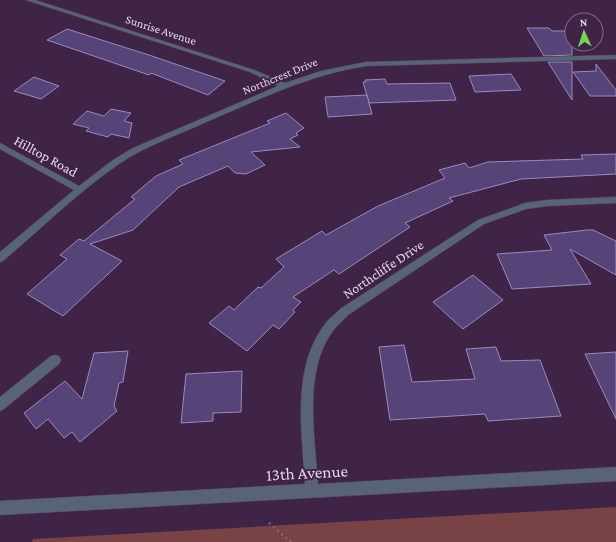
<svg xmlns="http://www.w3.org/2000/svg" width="616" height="542" viewBox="0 0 616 542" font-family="'Crimson Pro',serif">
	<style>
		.green { fill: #794345 }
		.building { fill: #564479; stroke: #998bba }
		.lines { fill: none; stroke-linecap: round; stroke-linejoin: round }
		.minor-casing { stroke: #5a4062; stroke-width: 1 }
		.path { stroke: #826b8a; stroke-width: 3; stroke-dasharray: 1.5 4; stroke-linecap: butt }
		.minor { fill: #586475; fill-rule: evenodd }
		.labels { text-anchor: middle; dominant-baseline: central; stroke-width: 4; stroke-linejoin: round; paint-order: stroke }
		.far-street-label { font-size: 12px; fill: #e6d5ec; stroke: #3f2448 }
		.street-label { font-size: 14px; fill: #e6d5ec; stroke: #3f2448 }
		.near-street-label { font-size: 17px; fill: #e6d5ec; stroke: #3f2448 }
	</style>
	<rect width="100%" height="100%" fill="#3f2448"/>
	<!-- green -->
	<path class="green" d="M 616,507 L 616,542 L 32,542 L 33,539 Z"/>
	<!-- building -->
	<g class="building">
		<path d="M 527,28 L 549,28 L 552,31 L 565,31 L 572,39 L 572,55 L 544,56 Z"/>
		<path d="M 67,29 L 152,56 L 225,81 L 208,95 L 151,73 L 149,75 L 47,40 Z"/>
		<path d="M 548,62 L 572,62 L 572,100 Z"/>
		<path d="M 596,64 L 616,90 L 616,96 L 590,96 L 573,72 L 596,71 Z"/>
		<path d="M 511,74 L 521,90 L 475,92 L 469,76 Z"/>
		<path d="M 34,77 L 59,86 L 41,99 L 14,91 Z"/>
		<path d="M 385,79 L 387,84 L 450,83 L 456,100 L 369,103 L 363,82 L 366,82 L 365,80 Z"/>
		<path d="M 367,95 L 372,114 L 328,117 L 325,97 Z"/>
		<path d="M 111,109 L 131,113 L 124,121 L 132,123 L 129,138 L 111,134 L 108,137 L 86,131 L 89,128 L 73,124 L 87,111 L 104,116 Z"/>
		<path d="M 286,113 L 304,128 L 296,133 L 298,135 L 290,139 L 300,147 L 251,152 L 265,165 L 246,174 L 235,173 L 228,166 L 179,187 L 133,230 L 90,244 L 122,261 L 63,316 L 27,294 L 67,259 L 60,255 L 79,239 L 84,241 L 135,199 L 131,197 L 156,176 L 183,164 L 179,160 L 270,123 L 267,121 Z"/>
		<path d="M 616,154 L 616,174 L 521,179 L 449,198 L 453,201 L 405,223 L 410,227 L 339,274 L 334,270 L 293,297 L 301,302 L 293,310 L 295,312 L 279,329 L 273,325 L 247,351 L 209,323 L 229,306 L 234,310 L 258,287 L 261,288 L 284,267 L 276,259 L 322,231 L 326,235 L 378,206 L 445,178 L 439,170 L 465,163 L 469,168 L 488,162 L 583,159 L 581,155 Z"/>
		<path d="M 587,230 L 593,230 L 616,241 L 616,275 L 570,249 L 591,284 L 512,289 L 497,254 L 552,250 L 544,235 Z"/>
		<path d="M 473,275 L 503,300 L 463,329 L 433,302 Z"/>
		<path d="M 404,345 L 412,382 L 475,379 L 466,349 L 496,347 L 501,361 L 540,360 L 561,416 L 488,421 L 485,414 L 390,420 L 379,347 Z"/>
		<path d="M 128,351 L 123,382 L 119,383 L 114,406 L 117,411 L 80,442 L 72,432 L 64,438 L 48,419 L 36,429 L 24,413 L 65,381 L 82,399 L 94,353 Z"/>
		<path d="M 616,352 L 616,419 L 585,354 Z"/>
		<path d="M 242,371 L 241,412 L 213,413 L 213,421 L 181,423 L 186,374 Z"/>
	</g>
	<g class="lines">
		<defs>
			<g id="minor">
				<path d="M 26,0 L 35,0 L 254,70 L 285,83 L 321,71 L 366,62 L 616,55 L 616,59 L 366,66 C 308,75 258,100 204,123 C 176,136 145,146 119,164 C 78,192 42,228 3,261 L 0,262 L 0,252 L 74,190 L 0,149 L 0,143 L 79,186 L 113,160 L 133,148 L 278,86 L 250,72 Z"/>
				<path d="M 616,197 L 616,203 L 547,206 L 526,209 L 484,224 L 348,315 C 343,321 337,325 333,331 C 303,370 315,438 318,484 L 616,467 L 616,481 L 0,515 L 0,501 L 305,484 C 302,433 291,368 325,324 C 329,318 336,314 340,309 L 478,220 L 525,203 L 547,200 Z"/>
				<path d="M 55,355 L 59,356 L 61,360 L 59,364 L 4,409 L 0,411 L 0,397 L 51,356 Z"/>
			</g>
		</defs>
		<!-- minor casing -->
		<use href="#minor" class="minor-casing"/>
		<!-- path -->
		<path class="path" d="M 269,523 L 291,542"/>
		<!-- minor -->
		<use href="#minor" class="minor"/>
	</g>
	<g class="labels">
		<!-- far-street labels -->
		<g class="far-street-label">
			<text transform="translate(161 30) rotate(18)">Sunrise Avenue</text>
			<text transform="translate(280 76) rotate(-22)">Northcrest Drive</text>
		</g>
		<!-- street labels -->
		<g class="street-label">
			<text transform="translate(46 156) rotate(29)">Hilltop Road</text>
			<text transform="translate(383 269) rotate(-34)">Northcliffe Drive</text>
		</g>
		<!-- near-street labels -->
		<g class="near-street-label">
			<text transform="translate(307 473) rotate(-3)">13th Avenue</text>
		</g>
	</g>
	<!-- north arrow -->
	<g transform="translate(584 32) rotate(357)"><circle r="19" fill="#3f2448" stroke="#826b8a"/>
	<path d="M0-3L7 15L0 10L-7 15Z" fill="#79d158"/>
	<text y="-6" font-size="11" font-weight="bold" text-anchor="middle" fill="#e6d5ec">N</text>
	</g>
</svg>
